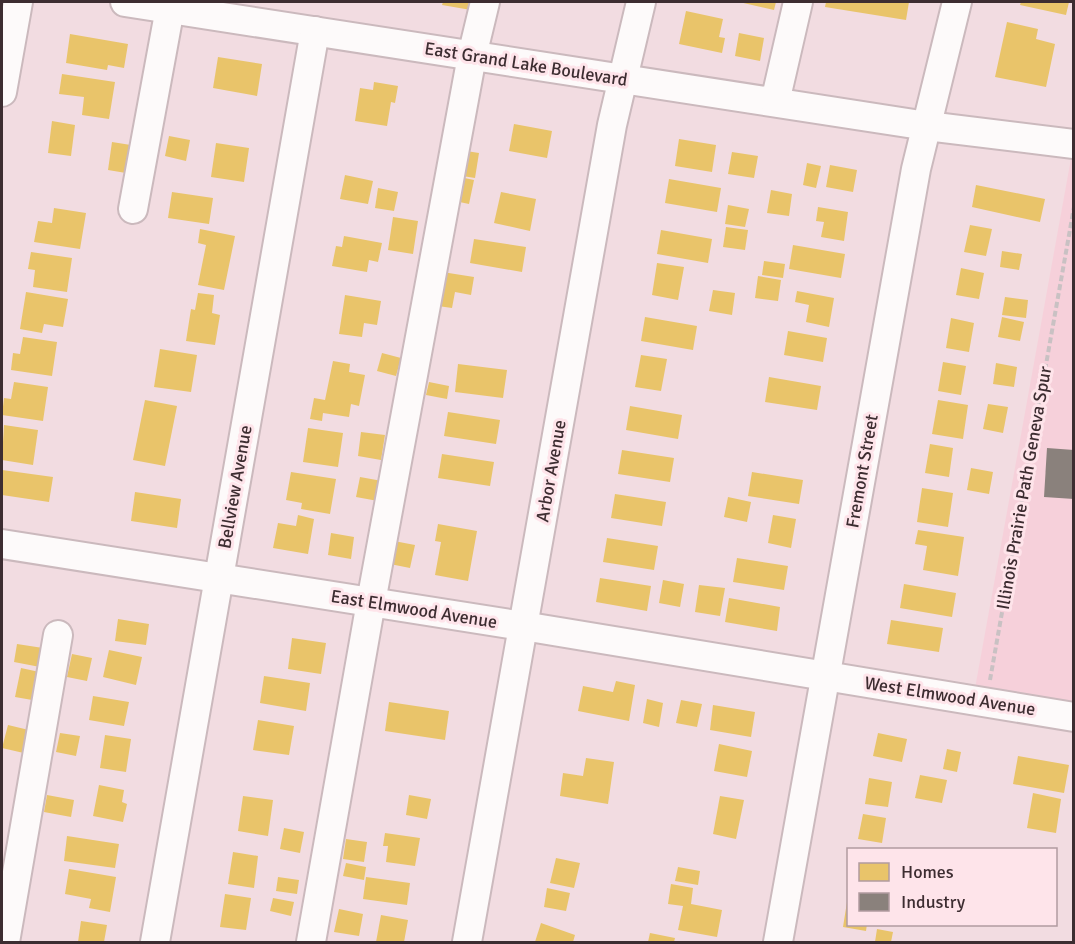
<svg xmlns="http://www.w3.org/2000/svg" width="1075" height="944" viewBox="0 0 1075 944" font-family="Signika,sans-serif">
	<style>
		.built { fill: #f6d0da }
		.homes { fill: #e9c46a }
		.industry { fill: #8a817c }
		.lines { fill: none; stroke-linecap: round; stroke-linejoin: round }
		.minor-casing { stroke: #cbb9bd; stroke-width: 32 }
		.path { stroke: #c9c1c3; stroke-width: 4; stroke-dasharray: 6 3; stroke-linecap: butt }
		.minor { stroke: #fdfafa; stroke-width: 28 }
		.labels { text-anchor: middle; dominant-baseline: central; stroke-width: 6; stroke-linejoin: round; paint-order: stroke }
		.street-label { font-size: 18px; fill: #3d2d31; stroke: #fee4ea }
	</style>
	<rect width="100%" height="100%" fill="#f2dce1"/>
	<!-- built -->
	<path class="built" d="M 1072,153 L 1073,153 L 1073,713 L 974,694 Z"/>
	<!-- homes -->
	<g class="homes">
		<path d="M 443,2 L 472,2 L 471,10 L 442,5 Z"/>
		<path d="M 739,2 L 776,2 L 774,10 Z"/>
		<path d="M 826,2 L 909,2 L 906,20 L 825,7 Z"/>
		<path d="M 1021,2 L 1069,2 L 1066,15 L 1020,5 Z"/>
		<path d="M 686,11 L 723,19 L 719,37 L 725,38 L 722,53 L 679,44 Z"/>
		<path d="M 1007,22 L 1038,29 L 1036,39 L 1055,44 L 1046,87 L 995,77 Z"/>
		<path d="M 739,33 L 764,38 L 760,61 L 735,56 Z"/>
		<path d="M 70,34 L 128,44 L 124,68 L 108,65 L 107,70 L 66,63 Z"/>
		<path d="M 218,57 L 262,64 L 257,96 L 213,88 Z"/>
		<path d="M 62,74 L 115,82 L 109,119 L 82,115 L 84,97 L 59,94 Z"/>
		<path d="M 374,82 L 398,86 L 395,103 L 391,102 L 387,126 L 355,121 L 360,88 L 373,90 Z"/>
		<path d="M 52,121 L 75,125 L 71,156 L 48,153 Z"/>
		<path d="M 514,124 L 552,131 L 547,158 L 509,151 Z"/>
		<path d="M 169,136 L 190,140 L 186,161 L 165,156 Z"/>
		<path d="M 679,139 L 716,145 L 712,172 L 675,166 Z"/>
		<path d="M 112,142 L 137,146 L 132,174 L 108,170 Z"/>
		<path d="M 216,143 L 249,148 L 244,182 L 211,177 Z"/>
		<path d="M 460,150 L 479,153 L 475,178 L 456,175 Z"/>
		<path d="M 732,152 L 758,156 L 754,178 L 728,174 Z"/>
		<path d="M 807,163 L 821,166 L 816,188 L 803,185 Z"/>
		<path d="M 830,165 L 857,170 L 853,192 L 826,187 Z"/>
		<path d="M 345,175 L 373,181 L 368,204 L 340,199 Z"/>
		<path d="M 455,176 L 474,180 L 469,204 L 450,200 Z"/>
		<path d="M 669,179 L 721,188 L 717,212 L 665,203 Z"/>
		<path d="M 976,185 L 1045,199 L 1040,222 L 972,207 Z"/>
		<path d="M 378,188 L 398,192 L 394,211 L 375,208 Z"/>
		<path d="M 771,190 L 792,194 L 789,216 L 767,213 Z"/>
		<path d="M 172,192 L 213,198 L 209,224 L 168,218 Z"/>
		<path d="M 501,192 L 536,199 L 530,231 L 494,223 Z"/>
		<path d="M 728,205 L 749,209 L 745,227 L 725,224 Z"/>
		<path d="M 818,207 L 848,212 L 844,241 L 821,237 L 824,222 L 816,221 Z"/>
		<path d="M 54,208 L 86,213 L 80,249 L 34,242 L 38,221 L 52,223 Z"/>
		<path d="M 393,217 L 418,221 L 413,254 L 388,250 Z"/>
		<path d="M 970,225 L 992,229 L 986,256 L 964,252 Z"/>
		<path d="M 726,227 L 748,230 L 745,250 L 723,247 Z"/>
		<path d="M 200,229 L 235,236 L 224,290 L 198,285 L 206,245 L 198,243 Z"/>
		<path d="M 661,230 L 712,239 L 708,263 L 657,254 Z"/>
		<path d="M 344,236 L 382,243 L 378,262 L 369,260 L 367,272 L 332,266 L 336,246 L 342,247 Z"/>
		<path d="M 474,239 L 526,247 L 522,272 L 470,263 Z"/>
		<path d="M 793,245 L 845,254 L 841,278 L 789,269 Z"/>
		<path d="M 1002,251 L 1022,254 L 1019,270 L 1000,267 Z"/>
		<path d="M 31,252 L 72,258 L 67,292 L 33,287 L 35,270 L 28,269 Z"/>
		<path d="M 764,261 L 785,264 L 783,278 L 762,275 Z"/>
		<path d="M 657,263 L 684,267 L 678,300 L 652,295 Z"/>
		<path d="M 961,268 L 984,273 L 979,299 L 956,295 Z"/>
		<path d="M 436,271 L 474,277 L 471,295 L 455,292 L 452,308 L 431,305 Z"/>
		<path d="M 758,276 L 781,280 L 778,301 L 755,298 Z"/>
		<path d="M 713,290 L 735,293 L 732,315 L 709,311 Z"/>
		<path d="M 797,291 L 834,298 L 829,327 L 806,322 L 809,305 L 795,302 Z"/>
		<path d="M 26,292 L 68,299 L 63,327 L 44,324 L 42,333 L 20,329 Z"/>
		<path d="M 198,293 L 214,295 L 212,313 L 220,315 L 215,345 L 186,341 L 191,309 L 195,310 Z"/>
		<path d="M 345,295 L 381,301 L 377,325 L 364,323 L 362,337 L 339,334 Z"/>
		<path d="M 1005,297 L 1028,300 L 1026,318 L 1002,315 Z"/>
		<path d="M 645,317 L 697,326 L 693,350 L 641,341 Z"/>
		<path d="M 1002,317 L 1024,322 L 1020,341 L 998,337 Z"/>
		<path d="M 951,318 L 974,323 L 969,352 L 946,348 Z"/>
		<path d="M 788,331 L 827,338 L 823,362 L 784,355 Z"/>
		<path d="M 23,337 L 57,342 L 52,376 L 11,370 L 13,353 L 20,354 Z"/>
		<path d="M 160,349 L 197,355 L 191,392 L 154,387 Z"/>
		<path d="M 382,353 L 401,358 L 396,376 L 377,371 Z"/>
		<path d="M 641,355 L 667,359 L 661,391 L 635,387 Z"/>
		<path d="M 333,361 L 350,364 L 349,372 L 365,375 L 359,406 L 351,404 L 349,417 L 323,413 L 322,421 L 310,419 L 314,398 L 325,400 Z"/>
		<path d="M 943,362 L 966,366 L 961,395 L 938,391 Z"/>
		<path d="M 996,363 L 1017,367 L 1014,387 L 993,384 Z"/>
		<path d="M 458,364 L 507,370 L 503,398 L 455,392 Z"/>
		<path d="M 769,377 L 821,386 L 817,410 L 765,402 Z"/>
		<path d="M 14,382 L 48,387 L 43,421 L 2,415 L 4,398 L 11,399 Z"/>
		<path d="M 429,382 L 449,386 L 447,399 L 426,395 Z"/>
		<path d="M 145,400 L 177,406 L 165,466 L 133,460 Z"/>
		<path d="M 938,400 L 968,405 L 963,439 L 932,434 Z"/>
		<path d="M 988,404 L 1008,407 L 1003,433 L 983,429 Z"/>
		<path d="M 630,406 L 682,415 L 678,439 L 626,430 Z"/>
		<path d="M 448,412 L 500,420 L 496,444 L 444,436 Z"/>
		<path d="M 4,425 L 38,430 L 33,465 L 2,460 Z"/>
		<path d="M 308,428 L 343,433 L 338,467 L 303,462 Z"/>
		<path d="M 361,432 L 385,435 L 381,460 L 358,456 Z"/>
		<path d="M 930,444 L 953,448 L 949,477 L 925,473 Z"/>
		<path d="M 622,450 L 674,458 L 670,482 L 618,474 Z"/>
		<path d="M 442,454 L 494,462 L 490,486 L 438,478 Z"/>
		<path d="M 971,468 L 993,472 L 989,494 L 967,490 Z"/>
		<path d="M 2,470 L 53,477 L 49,502 L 2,495 Z"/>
		<path d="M 291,472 L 336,479 L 330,514 L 301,509 L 302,503 L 286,500 Z"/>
		<path d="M 752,472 L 803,480 L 799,504 L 748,496 Z"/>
		<path d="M 360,477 L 382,481 L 378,501 L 356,497 Z"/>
		<path d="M 922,488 L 953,493 L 948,527 L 917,522 Z"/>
		<path d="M 135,492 L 181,499 L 177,528 L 131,521 Z"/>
		<path d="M 615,494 L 666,502 L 662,526 L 611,518 Z"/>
		<path d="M 728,497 L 751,502 L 747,522 L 724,517 Z"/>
		<path d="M 298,515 L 314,519 L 308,554 L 273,548 L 278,523 L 296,526 Z"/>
		<path d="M 773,515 L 796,519 L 791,548 L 768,543 Z"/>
		<path d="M 438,524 L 477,531 L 468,581 L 435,575 L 441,542 L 435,541 Z"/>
		<path d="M 918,530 L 964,537 L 958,576 L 923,570 L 927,546 L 915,544 Z"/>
		<path d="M 331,533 L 354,537 L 351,559 L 328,555 Z"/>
		<path d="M 607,538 L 658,546 L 654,570 L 603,562 Z"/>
		<path d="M 394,541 L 415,545 L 410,568 L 390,564 Z"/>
		<path d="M 737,558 L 788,566 L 784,590 L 733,582 Z"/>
		<path d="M 600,578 L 651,586 L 647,611 L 596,602 Z"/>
		<path d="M 663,580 L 684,584 L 680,607 L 659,603 Z"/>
		<path d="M 904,584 L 956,593 L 952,617 L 900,608 Z"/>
		<path d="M 699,585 L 725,588 L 720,616 L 695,612 Z"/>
		<path d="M 729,598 L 780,607 L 777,631 L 725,622 Z"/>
		<path d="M 118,619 L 149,624 L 146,645 L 115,641 Z"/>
		<path d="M 891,620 L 943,628 L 939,652 L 887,644 Z"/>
		<path d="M 292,638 L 326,643 L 321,674 L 288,669 Z"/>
		<path d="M 17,644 L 43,648 L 40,667 L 14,662 Z"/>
		<path d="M 109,650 L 142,657 L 136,685 L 103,677 Z"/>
		<path d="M 72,654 L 92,658 L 87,681 L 67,677 Z"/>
		<path d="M 21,668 L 44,673 L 38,701 L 15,697 Z"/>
		<path d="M 264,676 L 310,683 L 306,711 L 260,703 Z"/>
		<path d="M 616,681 L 635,685 L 629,721 L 578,711 L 583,686 L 613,692 Z"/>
		<path d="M 93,696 L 129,702 L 124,726 L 89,720 Z"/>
		<path d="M 647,699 L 663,703 L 659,727 L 643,723 Z"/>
		<path d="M 681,700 L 702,704 L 697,727 L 676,723 Z"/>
		<path d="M 389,702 L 449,711 L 445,740 L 385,731 Z"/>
		<path d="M 713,705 L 755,712 L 751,737 L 710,730 Z"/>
		<path d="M 258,720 L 294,726 L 289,755 L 253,750 Z"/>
		<path d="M 8,725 L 33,731 L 28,754 L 2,748 Z"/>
		<path d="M 60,733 L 80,736 L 76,756 L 56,752 Z"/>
		<path d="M 878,733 L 907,739 L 902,762 L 873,756 Z"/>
		<path d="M 105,735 L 131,739 L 126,772 L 100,768 Z"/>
		<path d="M 719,744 L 752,751 L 747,777 L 714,771 Z"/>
		<path d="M 947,749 L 961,752 L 957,772 L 943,769 Z"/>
		<path d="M 1018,756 L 1069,765 L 1064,793 L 1013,784 Z"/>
		<path d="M 586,758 L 614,762 L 608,804 L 560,796 L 563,773 L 583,776 Z"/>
		<path d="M 920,775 L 947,780 L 942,803 L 915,798 Z"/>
		<path d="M 869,778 L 892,782 L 888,807 L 865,804 Z"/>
		<path d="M 99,785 L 124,790 L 122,802 L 127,804 L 123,822 L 93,816 Z"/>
		<path d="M 1033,793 L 1061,799 L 1056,833 L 1027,828 Z"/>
		<path d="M 47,795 L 74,800 L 71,817 L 44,812 Z"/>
		<path d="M 409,795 L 431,799 L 427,819 L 406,815 Z"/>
		<path d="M 243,796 L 273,800 L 268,836 L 238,831 Z"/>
		<path d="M 720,796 L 744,800 L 736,839 L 713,834 Z"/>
		<path d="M 863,814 L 886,818 L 882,843 L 858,839 Z"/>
		<path d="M 284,828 L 304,832 L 300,853 L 280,849 Z"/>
		<path d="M 385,833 L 420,838 L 415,866 L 386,862 L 388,846 L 383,846 Z"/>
		<path d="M 67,836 L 119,844 L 115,868 L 64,861 Z"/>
		<path d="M 346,839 L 367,842 L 364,862 L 343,859 Z"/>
		<path d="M 233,852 L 258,856 L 254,888 L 228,884 Z"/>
		<path d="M 556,858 L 580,863 L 574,888 L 550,883 Z"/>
		<path d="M 346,863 L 366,867 L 364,880 L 343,876 Z"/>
		<path d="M 678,867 L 700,871 L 698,885 L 675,881 Z"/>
		<path d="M 69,869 L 116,877 L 110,912 L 89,908 L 91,899 L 65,894 Z"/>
		<path d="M 278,877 L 299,880 L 297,894 L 276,891 Z"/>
		<path d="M 366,877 L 410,883 L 407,905 L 363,899 Z"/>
		<path d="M 671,884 L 693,888 L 691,904 L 722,910 L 717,937 L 678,930 L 683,906 L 668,904 Z"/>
		<path d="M 547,888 L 570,893 L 566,911 L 544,907 Z"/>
		<path d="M 225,894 L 251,898 L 246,930 L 220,927 Z"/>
		<path d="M 273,898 L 294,902 L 291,916 L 270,911 Z"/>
		<path d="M 847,902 L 848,924 L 867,924 L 866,931 L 843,927 Z"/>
		<path d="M 339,909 L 363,914 L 359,936 L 334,932 Z"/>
		<path d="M 381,915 L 408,920 L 404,942 L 376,942 Z"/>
		<path d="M 81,921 L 107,925 L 104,942 L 78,942 Z"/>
		<path d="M 541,923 L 575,935 L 573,942 L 535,942 Z"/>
		<path d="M 877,929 L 893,932 L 891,942 L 875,942 Z"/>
		<path d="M 650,933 L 675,938 L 674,942 L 648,942 Z"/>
	</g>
	<!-- industry -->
	<path class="industry" d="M 1047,448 L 1074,450 L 1074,499 L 1044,497 Z"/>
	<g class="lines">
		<defs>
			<g id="minor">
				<path d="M 125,2 L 927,126 L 1074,144"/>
				<path d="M 2,92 L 18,2"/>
				<path d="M 775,102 L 798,2"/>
				<path d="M 133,209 L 170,8"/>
				<path d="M 2,544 L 523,626 L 1074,717"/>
				<path d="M 5,942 L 58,635"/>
				<path d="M 155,942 L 315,31"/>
				<path d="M 311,942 L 371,602 L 472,56 L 485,2"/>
				<path d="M 467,942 L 612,125 L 641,2"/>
				<path d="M 778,942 L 916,169 L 957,2"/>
			</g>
		</defs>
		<!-- minor casing -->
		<use href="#minor" class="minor-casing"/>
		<!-- path -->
		<path class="path" d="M 990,680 L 1074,207"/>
		<!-- minor -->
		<use href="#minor" class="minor"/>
	</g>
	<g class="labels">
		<!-- street labels -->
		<g class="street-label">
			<text transform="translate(526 64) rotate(9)">East Grand Lake Boulevard</text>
			<text transform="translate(551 471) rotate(-80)">Arbor Avenue</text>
			<text transform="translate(862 471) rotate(-80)">Fremont Street</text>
			<text transform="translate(235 487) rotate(-80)">Bellview Avenue</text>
			<text transform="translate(1024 488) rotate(-80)">Illinois Prairie Path Geneva Spur</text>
			<text transform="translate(414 609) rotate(9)">East Elmwood Avenue</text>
			<text transform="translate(950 696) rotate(9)">West Elmwood Avenue</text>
		</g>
	</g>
	<!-- border -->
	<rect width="1075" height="944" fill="none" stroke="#3d2d31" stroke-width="6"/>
	<!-- legend -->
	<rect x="847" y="848" width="210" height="78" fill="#fee4ea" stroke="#b19ba0" stroke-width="1.5"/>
	<rect x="859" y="863" width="30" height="18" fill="#e9c46a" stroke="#b19ba0" stroke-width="1.5"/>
	<text x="901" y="878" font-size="18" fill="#3d2d31">Homes</text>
	<rect x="859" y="893" width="30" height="18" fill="#8a817c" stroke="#b19ba0" stroke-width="1.5"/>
	<text x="901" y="908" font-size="18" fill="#3d2d31">Industry</text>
</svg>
